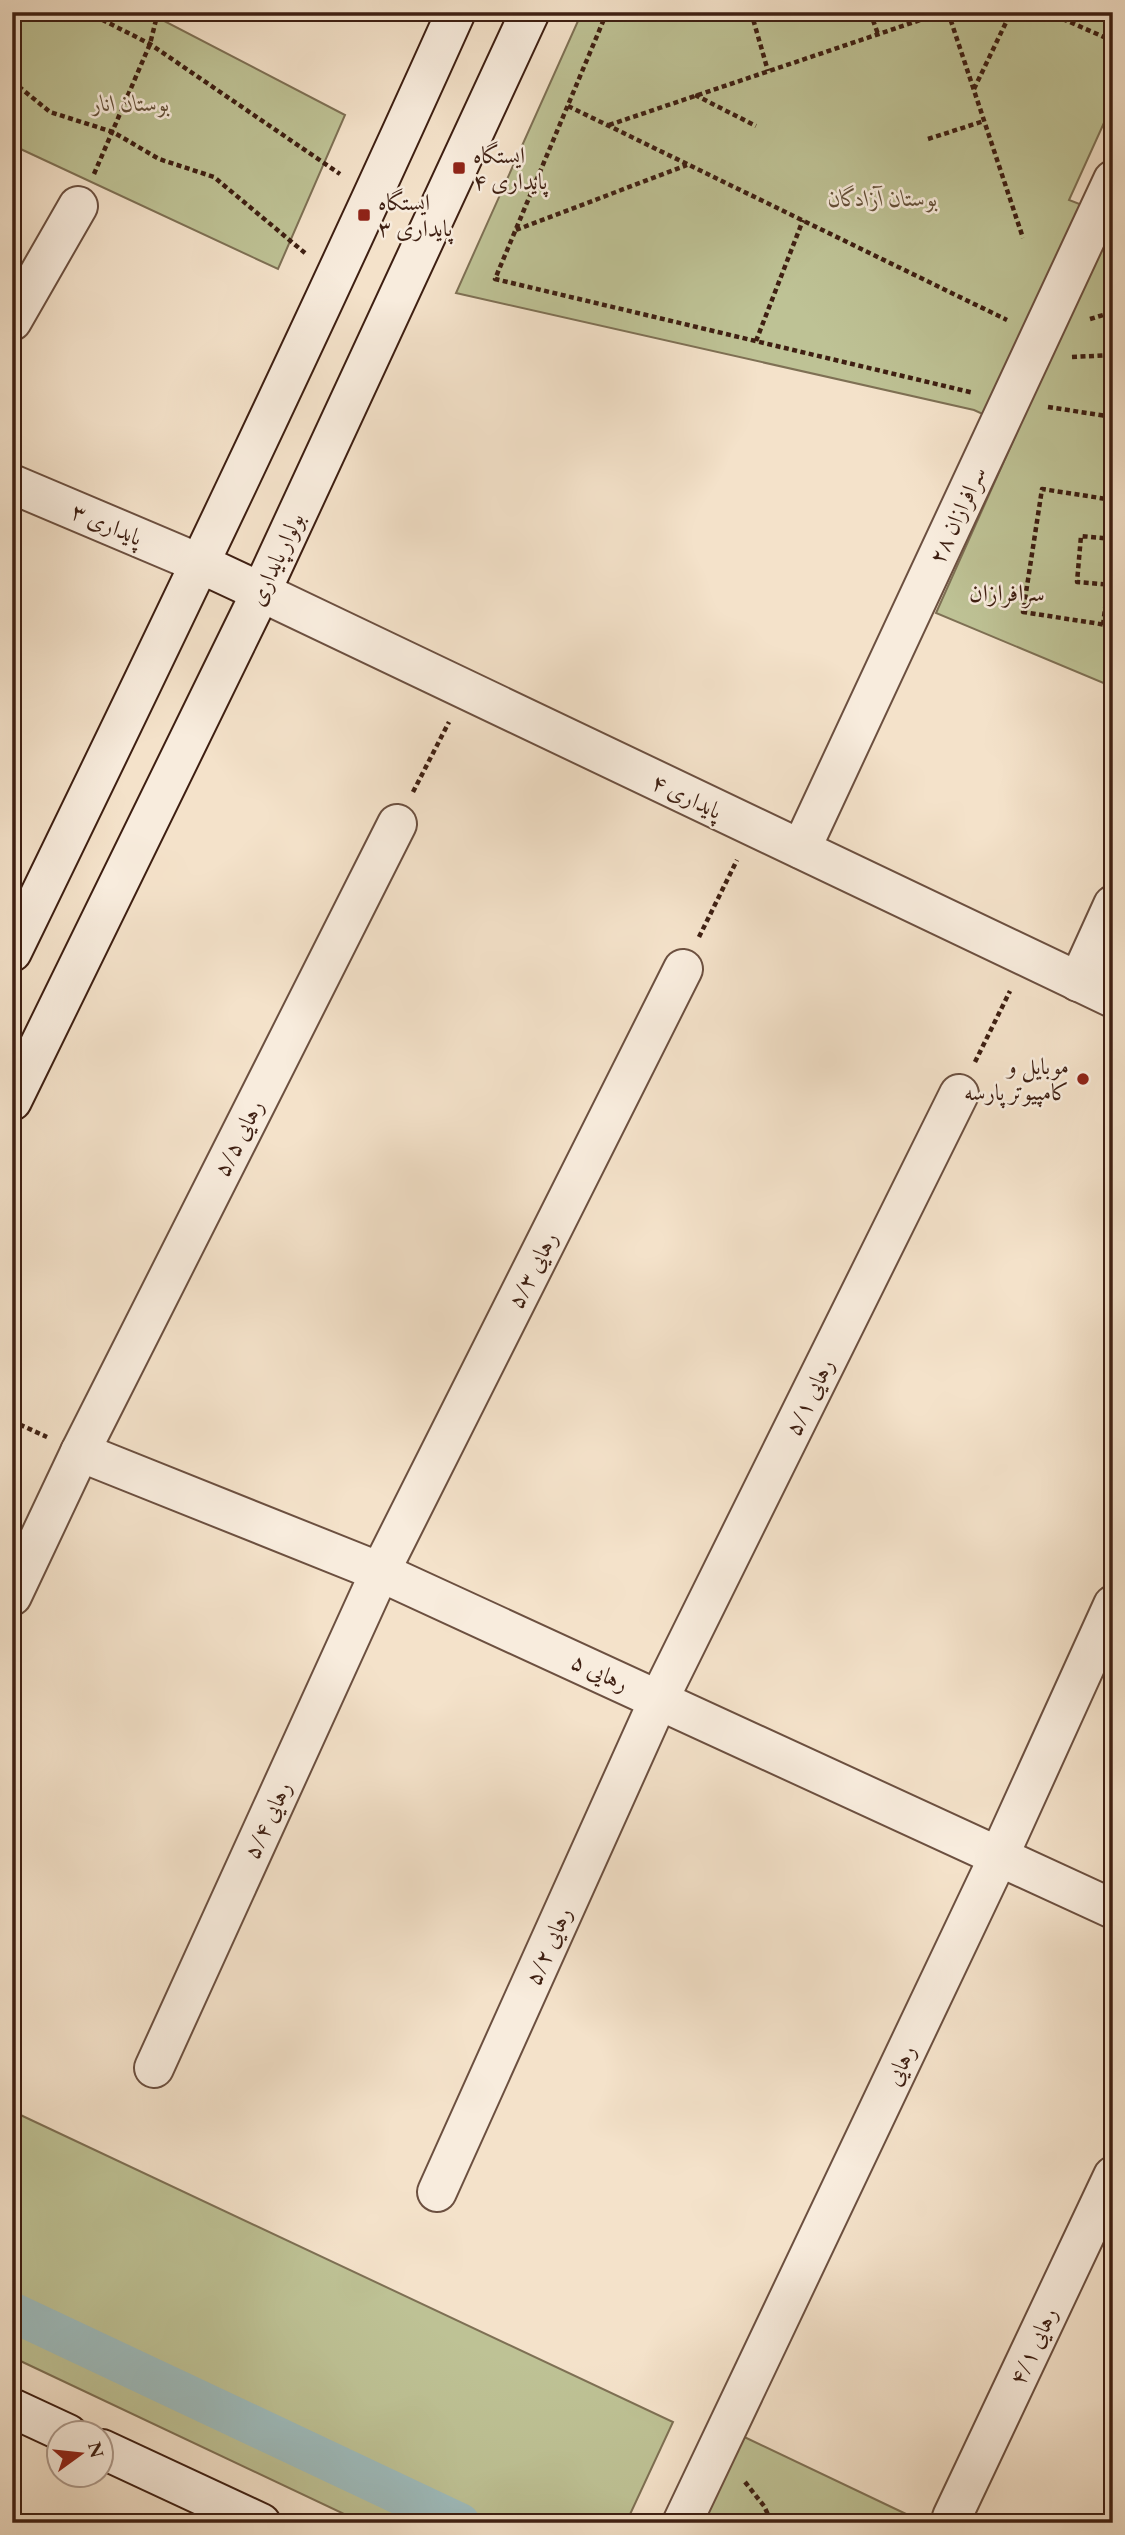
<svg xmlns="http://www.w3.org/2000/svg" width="1125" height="2535" viewBox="0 0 1125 2535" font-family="'EB Garamond',Amiri,serif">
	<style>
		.park { fill: #bec295; stroke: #7e7054; stroke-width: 2 }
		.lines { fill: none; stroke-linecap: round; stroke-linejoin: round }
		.canal { stroke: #9ebcbd; stroke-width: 40 }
		.street-casing { stroke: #6c5040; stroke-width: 42 }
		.secondary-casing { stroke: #3e1f12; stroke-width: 42 }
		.path { stroke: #3e1f12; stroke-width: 4.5; stroke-dasharray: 5 3.5; stroke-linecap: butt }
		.street { stroke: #f8ecdd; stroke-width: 38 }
		.secondary { stroke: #f8ecdd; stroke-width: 38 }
		.poi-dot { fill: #8f2418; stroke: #f8ecdd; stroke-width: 2.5 }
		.labels { text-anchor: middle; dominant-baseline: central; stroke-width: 5; stroke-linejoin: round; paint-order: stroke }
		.park-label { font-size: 23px; font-style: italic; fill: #645039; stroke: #f8ecdd }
		.poi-label { font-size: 23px; fill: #3e1f12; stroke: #f8ecdd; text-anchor: start }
		.street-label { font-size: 23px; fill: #3e1f12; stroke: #f8ecdd }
		.neighbourhood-label { font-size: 24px; fill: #3e1f12; stroke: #f8ecdd }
	</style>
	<rect width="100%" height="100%" fill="#f4e2ca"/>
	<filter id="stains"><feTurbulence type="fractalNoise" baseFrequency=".00286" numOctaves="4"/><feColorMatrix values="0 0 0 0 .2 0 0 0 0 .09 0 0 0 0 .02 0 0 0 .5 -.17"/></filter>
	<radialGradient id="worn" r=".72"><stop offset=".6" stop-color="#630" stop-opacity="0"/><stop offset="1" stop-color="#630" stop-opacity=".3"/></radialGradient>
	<!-- park -->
	<g class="park">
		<path d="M 12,12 L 147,12 L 345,115 L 278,269 L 12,145 Z"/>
		<path d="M 582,12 L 1113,12 L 1113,103 L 1069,200 L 1113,217 L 1113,687 L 936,613 L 1018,430 L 974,410 L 456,293 Z"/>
		<path d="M 12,2111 L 673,2422 L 626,2523 L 363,2523 L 12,2357 Z"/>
		<path d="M 738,2434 L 925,2523 L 699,2523 Z"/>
	</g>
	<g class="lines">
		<!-- canal -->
		<path class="canal" d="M 12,2312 L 460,2523"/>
		<defs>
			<g id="street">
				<path d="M 12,321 L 78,206"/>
				<path d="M 12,484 L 201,564"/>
				<path d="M 261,592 L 1113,998"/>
				<path d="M 801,849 L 1113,180"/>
				<path d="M 1078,982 L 1113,905"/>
				<path d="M 80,1452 L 380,1572 L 1113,1909"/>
				<path d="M 12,1596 L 80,1452 L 397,824"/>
				<path d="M 154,2068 L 380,1572 L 683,969"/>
				<path d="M 437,2192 L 659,1699 L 959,1094"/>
				<path d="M 952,2517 L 1113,2176"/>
				<path d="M 682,2523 L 999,1856 L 1113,1605"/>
			</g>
			<g id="secondary">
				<path d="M 201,564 L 261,592"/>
				<path d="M 12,952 C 164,640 314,328 456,12"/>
				<path d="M 12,1101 L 261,592 L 530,12"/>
				<path d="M 12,2408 L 68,2434"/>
				<path d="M 102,2449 L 261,2523"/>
			</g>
		</defs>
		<!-- street casing -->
		<use href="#street" class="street-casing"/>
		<!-- secondary casing -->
		<use href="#secondary" class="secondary-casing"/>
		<!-- path -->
		<g class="path">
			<path d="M 87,12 L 150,44 L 340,174"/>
			<path d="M 607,12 L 495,279 L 974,393"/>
			<path d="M 751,12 L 768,71"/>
			<path d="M 870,12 L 878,34"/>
			<path d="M 948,12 L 1023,238"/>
			<path d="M 1047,12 L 1113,41"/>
			<path d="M 12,81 L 50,112 L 113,132 L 159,159 L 214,177 L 305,253"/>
			<path d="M 974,89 L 1011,12"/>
			<path d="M 695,95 L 756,126"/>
			<path d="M 568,106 L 1007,320"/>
			<path d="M 609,125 L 944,12"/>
			<path d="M 928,139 L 984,121"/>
			<path d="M 94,174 L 150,44 L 158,12"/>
			<path d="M 516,230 L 687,165"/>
			<path d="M 1090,319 L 1113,312"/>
			<path d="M 756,341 L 803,220"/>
			<path d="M 1072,357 L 1113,355"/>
			<path d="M 1048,407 L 1113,417"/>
			<path d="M 1113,500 L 1042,489 L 1023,612 L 1113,626"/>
			<path d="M 1112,539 L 1113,528"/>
			<path d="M 1113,539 L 1081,536 L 1077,582 L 1113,585"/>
			<path d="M 1103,625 L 1108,585"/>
			<path d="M 413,792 L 449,722"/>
			<path d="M 699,937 L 737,860"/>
			<path d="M 975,1062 L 1010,991"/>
			<path d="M 12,1421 L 47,1437"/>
			<path d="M 745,2482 L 764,2506 L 772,2523"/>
		</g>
		<!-- street -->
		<use href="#street" class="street"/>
		<!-- secondary -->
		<use href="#secondary" class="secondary"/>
	</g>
	<!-- markers -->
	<g class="poi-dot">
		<rect x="452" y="161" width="14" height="14" rx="3.5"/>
		<rect x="357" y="208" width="14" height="14" rx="3.5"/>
		<circle cx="1083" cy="1079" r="7"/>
	</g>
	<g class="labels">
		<!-- park labels -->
		<g class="park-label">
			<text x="131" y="103">بوستان انار</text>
			<text x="883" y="198">بوستان آزادگان</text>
		</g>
		<!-- poi labels -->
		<g class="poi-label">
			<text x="473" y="155">ایستگاه<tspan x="473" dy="26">پایداری ۴</tspan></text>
			<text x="378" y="202">ایستگاه<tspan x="378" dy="26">پایداری ۳</tspan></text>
			<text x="1069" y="1066" text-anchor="end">موبایل و<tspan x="1069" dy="26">کامپیوتر پارسه</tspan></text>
		</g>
		<!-- street labels -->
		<g class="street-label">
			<text transform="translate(957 515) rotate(-65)">سرافرازان ۲۸</text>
			<text transform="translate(107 524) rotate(23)">پایداری ۳</text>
			<text transform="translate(276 559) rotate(-65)">بولوار پایداری</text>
			<text transform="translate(687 796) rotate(26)">پایداری ۴</text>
			<text transform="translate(238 1138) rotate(-63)">رهایی ۵/۵</text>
			<text transform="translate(532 1270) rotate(-63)">رهایی ۵/۳</text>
			<text transform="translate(809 1397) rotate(-64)">رهایی ۵/۱</text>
			<text transform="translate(600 1672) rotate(25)">رهایی ۵</text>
			<text transform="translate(267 1820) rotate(-65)">رهایی ۵/۴</text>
			<text transform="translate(548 1946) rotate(-66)">رهایی ۵/۲</text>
			<text transform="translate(900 2065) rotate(-65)">رهایی</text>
			<text transform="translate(1033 2346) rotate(-65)">رهایی ۴/۱</text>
		</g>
		<!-- neighbourhood labels -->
		<g class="neighbourhood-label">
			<text x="1007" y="592">سرافرازان</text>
		</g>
	</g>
	<!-- margin -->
	<rect width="1125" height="2535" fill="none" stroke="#f4e2ca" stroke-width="42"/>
	<rect x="14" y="14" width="1097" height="2507" fill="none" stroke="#3e1f12" stroke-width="3.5"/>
	<rect x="21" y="21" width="1083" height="2493" fill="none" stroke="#3e1f12" stroke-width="2"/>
	<!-- north arrow -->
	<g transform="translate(80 2454) rotate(75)"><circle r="33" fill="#f8ecdd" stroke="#ae9a8c" stroke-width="2"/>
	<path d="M0-5L12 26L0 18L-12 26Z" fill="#8f2418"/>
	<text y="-10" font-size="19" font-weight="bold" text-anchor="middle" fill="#3e1f12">N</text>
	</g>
	<rect width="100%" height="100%" filter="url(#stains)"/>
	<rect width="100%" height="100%" fill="url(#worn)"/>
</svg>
